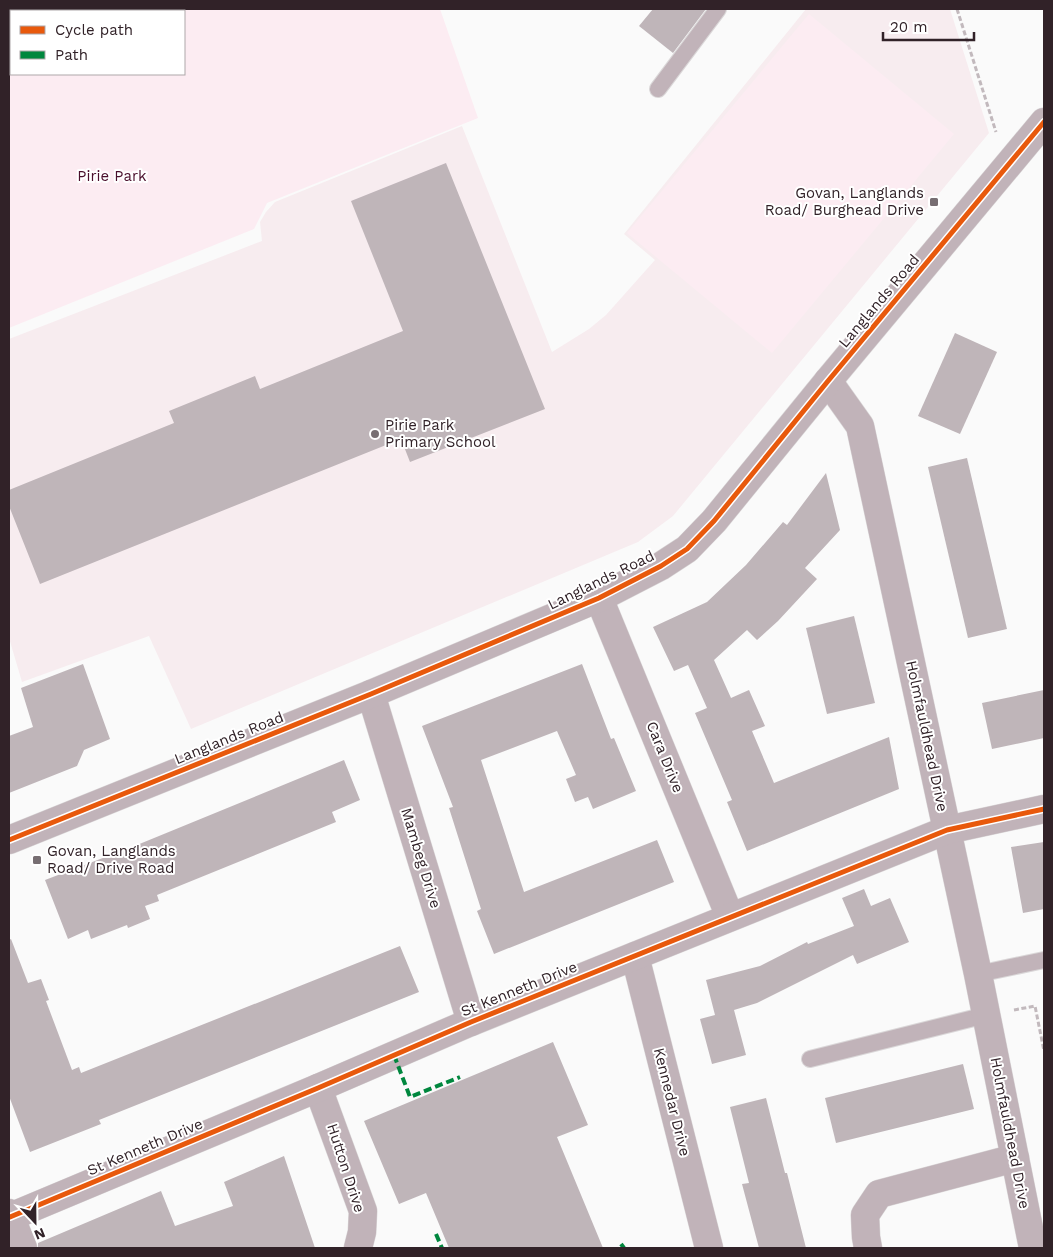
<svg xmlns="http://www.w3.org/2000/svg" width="1053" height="1257" viewBox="0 0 1053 1257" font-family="'Work Sans',sans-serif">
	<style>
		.built { fill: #f7ecef }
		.green { fill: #fcecf2; fill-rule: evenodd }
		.building { fill: #bfb5b9 }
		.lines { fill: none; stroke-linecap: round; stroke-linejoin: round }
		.service-casing { stroke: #dad7d8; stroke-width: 18 }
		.minor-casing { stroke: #dad7d8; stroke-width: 29 }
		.tertiary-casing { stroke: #dad7d8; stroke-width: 29 }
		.path { stroke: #c2b9bd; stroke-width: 3; stroke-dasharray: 5 2.5; stroke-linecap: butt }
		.service { stroke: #c1b3b9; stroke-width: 16 }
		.minor { stroke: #c1b3b9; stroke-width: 28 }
		.tertiary { stroke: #c1b3b9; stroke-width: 28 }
		.quiet { stroke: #00873e; stroke-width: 4; stroke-dasharray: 8 4; stroke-linecap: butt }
		.cycleway-casing { stroke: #fff; stroke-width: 8 }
		.cycleway { stroke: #e8590c; stroke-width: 5 }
		.poi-dot { fill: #776e72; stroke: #fff; stroke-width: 2 }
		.labels { text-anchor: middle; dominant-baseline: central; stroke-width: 4; stroke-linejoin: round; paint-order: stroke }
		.park-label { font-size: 15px; fill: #4a0f2c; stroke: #fff }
		.poi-label { font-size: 15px; fill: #312228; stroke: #fff; text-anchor: start }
		.street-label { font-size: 15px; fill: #312228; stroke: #fff }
	</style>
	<rect width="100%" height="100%" fill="#fafafa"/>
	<!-- built -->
	<path class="built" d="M 806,9 L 950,9 L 989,133 L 673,516 L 638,542 L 191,729 L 149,636 L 22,682 L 9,638 L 9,339 L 262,241 L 260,222 L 266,212 L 275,202 L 462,126 L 552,352 L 589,329 L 606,315 L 655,260 L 624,234 Z"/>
	<!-- green -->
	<g class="green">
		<path d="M 9,9 L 440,9 L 478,118 L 267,203 L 254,229 L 9,328 ZM 11,11 L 184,11 L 184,74 L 11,74 Z"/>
		<path d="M 809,14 L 954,134 L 772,353 L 627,233 Z"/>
	</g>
	<!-- building -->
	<g class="building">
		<path d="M 653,9 L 706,9 L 673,53 L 639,26 Z"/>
		<path d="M 446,163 L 545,409 L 410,462 L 401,439 L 40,584 L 9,506 L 9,490 L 174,423 L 169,411 L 255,376 L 260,389 L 403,331 L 351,201 Z"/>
		<path d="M 955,333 L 997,352 L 960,434 L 918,416 Z"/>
		<path d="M 967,458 L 1007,629 L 968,638 L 928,467 Z"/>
		<path d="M 826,473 L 840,530 L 805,568 L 817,579 L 778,621 L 757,640 L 747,630 L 714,660 L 731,698 L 749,690 L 765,726 L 752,731 L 774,783 L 889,737 L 899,789 L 747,851 L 727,802 L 732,800 L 695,713 L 707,708 L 688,665 L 674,671 L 653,627 L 707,602 L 746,565 L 783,522 L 787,525 Z"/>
		<path d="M 854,616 L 875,703 L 827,714 L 806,628 Z"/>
		<path d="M 83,664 L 110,739 L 84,750 L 77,766 L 9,793 L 9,736 L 33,727 L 21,688 Z"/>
		<path d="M 582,664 L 611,739 L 614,738 L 636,791 L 593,809 L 588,797 L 575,802 L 566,779 L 576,775 L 557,731 L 481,760 L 524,892 L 657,840 L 674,882 L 494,954 L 477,911 L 481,909 L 449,808 L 453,807 L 422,726 Z"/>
		<path d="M 1044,690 L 1044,738 L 992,749 L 982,703 Z"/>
		<path d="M 344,760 L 360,800 L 332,812 L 336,822 L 157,895 L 159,901 L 145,906 L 150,919 L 128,928 L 127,925 L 91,939 L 88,930 L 68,939 L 45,880 L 137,845 Z"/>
		<path d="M 1044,842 L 1044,909 L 1023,913 L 1011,847 Z"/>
		<path d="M 864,889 L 871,906 L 890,898 L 909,942 L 857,964 L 853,955 L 757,1003 L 734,1010 L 746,1055 L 712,1064 L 700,1019 L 715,1015 L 706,980 L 760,966 L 807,942 L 808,944 L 854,926 L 842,898 Z"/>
		<path d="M 11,939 L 28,983 L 41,979 L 49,1000 L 46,1001 L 72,1070 L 79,1067 L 81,1073 L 400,946 L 419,992 L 99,1120 L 101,1124 L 30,1152 L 9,1096 L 9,940 Z"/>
		<path d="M 553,1042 L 588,1125 L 557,1137 L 603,1248 L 449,1248 L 426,1193 L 399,1204 L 364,1121 Z"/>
		<path d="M 963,1064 L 974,1109 L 836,1143 L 825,1098 Z"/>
		<path d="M 766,1098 L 785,1173 L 787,1173 L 806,1248 L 759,1248 L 742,1184 L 749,1183 L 730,1107 Z"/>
		<path d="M 284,1156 L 315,1248 L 38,1248 L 38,1243 L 161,1191 L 175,1226 L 233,1206 L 224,1182 Z"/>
	</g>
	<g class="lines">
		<defs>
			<g id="service">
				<path d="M 658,89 L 718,9"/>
				<path d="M 978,974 L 1044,960"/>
				<path d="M 810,1059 L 986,1015"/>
			</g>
			<g id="minor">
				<path d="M 828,381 L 860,426 L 978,974 L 1033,1248"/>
				<path d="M 599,598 L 730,917"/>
				<path d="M 371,694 L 471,1022"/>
				<path d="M 635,956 L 709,1248"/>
				<path d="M 318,1088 L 363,1211 L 362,1232 L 358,1248"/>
				<path d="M 10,1217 L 318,1088 L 471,1022 L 947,830 L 1044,809"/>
				<path d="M 868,1248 L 866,1237 L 865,1215 L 879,1194 L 1015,1158"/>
			</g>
			<g id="tertiary">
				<path d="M 9,840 L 371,694 L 599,598 L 661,566 L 687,549 L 714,521 L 828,381 L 1044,122"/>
				<path d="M 9,1213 L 23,1248"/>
			</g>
		</defs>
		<!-- service casing -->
		<use href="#service" class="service-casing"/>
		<!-- minor casing -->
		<use href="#minor" class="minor-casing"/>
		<!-- tertiary casing -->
		<use href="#tertiary" class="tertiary-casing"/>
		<!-- path -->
		<g class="path">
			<path d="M 957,9 L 996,132"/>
			<path d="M 1014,1010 L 1035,1006 L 1044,1051"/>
		</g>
		<!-- service -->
		<use href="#service" class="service"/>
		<!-- minor -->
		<use href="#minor" class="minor"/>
		<!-- tertiary -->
		<use href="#tertiary" class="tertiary"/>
		<!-- quiet -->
		<g class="quiet">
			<path d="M 394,1055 L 410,1097 L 460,1077"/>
			<path d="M 436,1234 L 442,1248"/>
			<path d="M 621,1244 L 624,1248"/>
		</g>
		<defs>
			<g id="cycleway">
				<path d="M 9,840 L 371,694 L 599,598 L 661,566 L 687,549 L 714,521 L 828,381 L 1044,122"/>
				<path d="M 10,1217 L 318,1088 L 471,1022 L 947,830 L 1044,809"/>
			</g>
		</defs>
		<!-- cycleway casing -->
		<use href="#cycleway" class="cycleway-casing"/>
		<!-- cycleway -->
		<use href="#cycleway" class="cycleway"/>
	</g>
	<!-- markers -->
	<g class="poi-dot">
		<rect x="929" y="197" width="10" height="10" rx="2.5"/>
		<circle cx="375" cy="434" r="5"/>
		<rect x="32" y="855" width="10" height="10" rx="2.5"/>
	</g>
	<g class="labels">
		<!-- park labels -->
		<g class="park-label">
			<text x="112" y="176">Pirie Park</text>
		</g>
		<!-- poi labels -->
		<g class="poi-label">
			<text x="924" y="193" text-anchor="end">Govan, Langlands<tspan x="924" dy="17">Road/ Burghead Drive</tspan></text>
			<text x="385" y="425">Pirie Park<tspan x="385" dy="17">Primary School</tspan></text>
			<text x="47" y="851">Govan, Langlands<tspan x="47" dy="17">Road/ Drive Road</tspan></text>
		</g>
		<!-- street labels -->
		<g class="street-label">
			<text transform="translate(879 301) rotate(-50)">Langlands Road</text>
			<text transform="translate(601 580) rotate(-26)">Langlands Road</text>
			<text transform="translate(927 736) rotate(78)">Holmfauldhead Drive</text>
			<text transform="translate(229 738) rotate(-22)">Langlands Road</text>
			<text transform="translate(665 757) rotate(68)">Cara Drive</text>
			<text transform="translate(421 858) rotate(73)">Mambeg Drive</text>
			<text transform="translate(519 989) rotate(-22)">St Kenneth Drive</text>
			<text transform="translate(672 1102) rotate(76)">Kennedar Drive</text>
			<text transform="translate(1010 1133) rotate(79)">Holmfauldhead Drive</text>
			<text transform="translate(145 1147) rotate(-23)">St Kenneth Drive</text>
			<text transform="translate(346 1168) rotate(72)">Hutton Drive</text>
		</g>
	</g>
	<!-- border -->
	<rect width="1053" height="1257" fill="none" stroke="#312228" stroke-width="20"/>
	<!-- legend -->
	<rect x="10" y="10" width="175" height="65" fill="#ffffff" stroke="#ada7a9"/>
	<rect x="20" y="26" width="25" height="8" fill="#e8590c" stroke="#ada7a9"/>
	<text x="55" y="35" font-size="15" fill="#312228">Cycle path</text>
	<rect x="20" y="51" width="25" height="8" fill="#00873e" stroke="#ada7a9"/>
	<text x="55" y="60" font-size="15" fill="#312228">Path</text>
	<!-- north arrow -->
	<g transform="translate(35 1222) rotate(158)" stroke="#ffffff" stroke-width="4" paint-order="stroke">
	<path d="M0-4L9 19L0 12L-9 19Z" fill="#312228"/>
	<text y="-8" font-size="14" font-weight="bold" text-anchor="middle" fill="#312228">N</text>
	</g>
	<!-- scale -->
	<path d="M883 32v8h91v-8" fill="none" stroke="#312228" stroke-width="2.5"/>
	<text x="890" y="32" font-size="15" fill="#312228" stroke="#ffffff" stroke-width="4" paint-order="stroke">20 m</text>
</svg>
